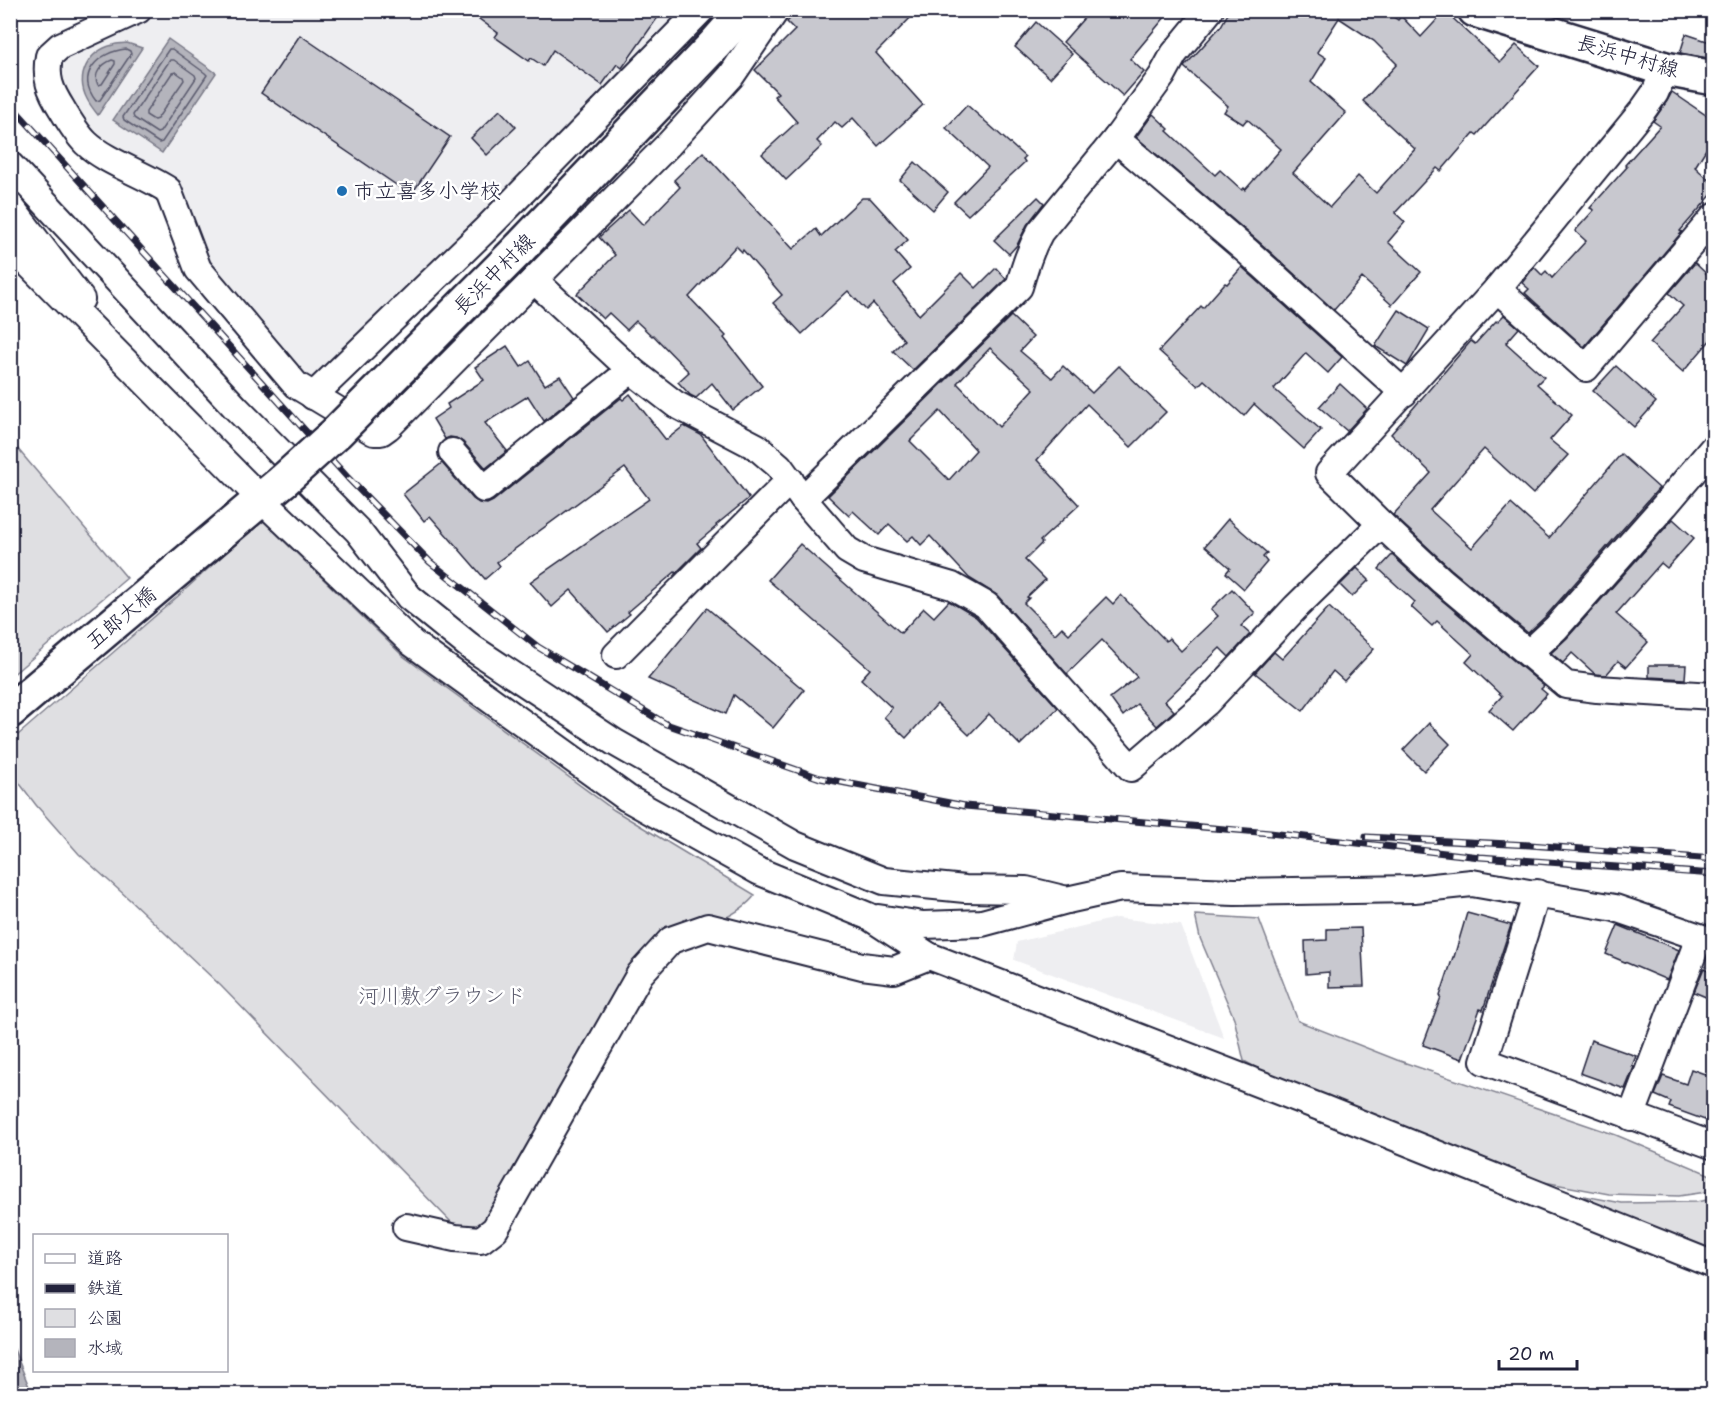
<svg xmlns="http://www.w3.org/2000/svg" width="1724" height="1405" viewBox="0 0 1724 1405" font-family="'Shantell Sans','Klee One',sans-serif">
	<style>
		.built { fill: #eeeef1 }
		.green { fill: #dfdfe2; stroke: #80808e; stroke-width: 1.5 }
		.water { fill: #b4b4bc; stroke: #7a7a88; stroke-width: 1.5 }
		.lines { fill: none; stroke-linecap: round; stroke-linejoin: round }
		.shore { stroke: #5c5c6f; stroke-width: 1.5 }
		.building { fill: #c8c8cf; stroke: #22223b; stroke-width: 1.5; fill-rule: evenodd }
		.minor-casing { stroke: #22223b; stroke-width: 30 }
		.major-casing { stroke: #22223b; stroke-width: 38 }
		.minor { stroke: #fff; stroke-width: 26 }
		.major { stroke: #fff; stroke-width: 33 }
		.rail-casing { stroke: #22223b; stroke-width: 7 }
		.rail { stroke: #fff; stroke-width: 4.5; stroke-dasharray: 14; stroke-linecap: butt }
		.major-bridge-casing { stroke: #22223b; stroke-width: 38; stroke-linecap: butt }
		.major-bridge { stroke: #fff; stroke-width: 33 }
		.poi-dot { fill: #1f6fb2; stroke: #fff; stroke-width: 2 }
		.labels { text-anchor: middle; dominant-baseline: central; stroke-width: 5; stroke-linejoin: round; paint-order: stroke }
		.street-label { font-size: 21px; fill: #22223b; stroke: #fff }
		.poi-label { font-size: 21px; fill: #22223b; stroke: #fff; text-anchor: start }
		.park-label { font-size: 21px; fill: #5b5b6d; stroke: #fff }
	</style>
	<rect width="100%" height="100%" fill="#fff"/>
	<filter id="ink" filterUnits="userSpaceOnUse"><feTurbulence type="fractalNoise" baseFrequency=".0167" numOctaves="2"/><feDisplacementMap in="SourceGraphic" scale="12" xChannelSelector="R" yChannelSelector="G"/><feConvolveMatrix kernelMatrix="1 2 1 2 8 2 1 2 1" color-interpolation-filters="sRGB"/></filter>
	<g filter="url(#ink)">
		<!-- built -->
		<g class="built">
			<path d="M 158,11 L 679,11 L 502,196 L 321,376 L 304,381 L 206,265 L 180,196 L 103,146 L 60,94 L 55,60 L 64,53 Z"/>
			<path d="M 1116,918 L 1181,925 L 1224,1038 L 1014,960 L 1017,942 Z"/>
		</g>
		<!-- green -->
		<g class="green">
			<path d="M 11,441 L 127,578 L 11,676 L 10,676 Z"/>
			<path d="M 262,520 L 403,656 L 614,810 L 755,895 C 739,917 696,931 671,940 L 485,1224 L 470,1228 L 454,1225 L 221,986 L 129,899 L 79,854 L 36,805 L 11,772 L 11,741 L 177,597 Z"/>
			<path d="M 1195,915 L 1259,919 L 1298,1021 L 1397,1060 L 1616,1135 L 1713,1176 L 1713,1191 L 1679,1196 L 1609,1194 L 1533,1180 L 1268,1074 L 1244,1061 L 1234,1018 L 1200,938 Z"/>
			<path d="M 1584,1196 L 1622,1203 L 1696,1202 L 1713,1199 L 1713,1255 L 1615,1216 Z"/>
		</g>
		<!-- water -->
		<g class="water">
			<path d="M 168,39 L 216,73 L 162,153 L 113,120 Z"/>
			<path d="M 127,43 L 142,48 L 98,115 C 94,110 90,105 87,99 C 75,76 88,51 113,45 C 117,43 123,44 127,43 Z"/>
			<path d="M 10,1342 L 11,1342 L 32,1394 L 11,1394 Z"/>
		</g>
		<g class="lines">
			<!-- shore -->
			<g class="shore">
				<path d="M 126,49 L 130,51 L 131,54 L 100,100 L 96,101 C 75,74 98,52 126,49 Z"/>
				<path d="M 169,49 L 172,49 L 205,73 L 207,75 L 162,142 L 159,143 L 124,120 L 123,117 Z"/>
				<path d="M 112,60 L 115,61 L 115,64 L 102,84 L 98,85 C 92,74 102,64 112,60 Z"/>
				<path d="M 170,60 L 174,60 L 195,75 L 196,78 L 160,132 L 157,133 L 134,118 L 133,115 Z"/>
				<path d="M 176,72 L 183,77 L 184,80 L 157,119 L 154,120 L 146,115 L 146,112 L 172,73 Z"/>
			</g>
		</g>
		<!-- building -->
		<g class="building">
			<path d="M 467,10 L 663,10 L 622,68 L 617,64 L 602,85 L 553,50 L 543,66 L 531,58 L 529,61 L 495,37 L 498,33 Z"/>
			<path d="M 798,10 L 918,10 L 876,53 L 923,105 L 878,146 L 853,118 L 842,128 L 835,122 L 817,141 L 822,146 L 786,180 L 762,154 L 797,122 L 774,96 L 778,93 L 755,70 L 795,30 L 787,22 Z"/>
			<path d="M 1091,10 L 1171,10 L 1130,59 L 1144,72 L 1123,96 L 1063,42 Z"/>
			<path d="M 1230,10 L 1383,10 L 1398,20 L 1401,16 L 1421,37 L 1445,11 L 1500,62 L 1516,45 L 1539,66 L 1477,135 L 1474,133 L 1441,171 L 1437,168 L 1395,213 L 1405,222 L 1388,242 L 1421,272 L 1392,305 L 1362,278 L 1334,310 L 1258,241 L 1136,137 L 1153,114 L 1169,129 L 1167,131 L 1215,175 L 1220,170 L 1242,190 L 1244,188 L 1245,190 L 1281,149 L 1247,119 L 1243,124 L 1224,112 L 1228,106 L 1184,67 L 1221,26 ZM 1339,18 L 1374,41 L 1397,64 L 1363,101 L 1415,149 L 1376,193 L 1358,176 L 1330,207 L 1293,173 L 1346,113 L 1311,82 L 1326,58 L 1317,52 Z"/>
			<path d="M 1036,22 L 1072,54 L 1050,78 L 1015,47 Z"/>
			<path d="M 1686,34 L 1713,43 L 1713,59 L 1680,53 Z"/>
			<path d="M 300,35 L 450,137 L 411,195 L 261,93 Z"/>
			<path d="M 1672,92 L 1713,120 L 1713,138 L 1695,167 L 1713,184 L 1713,193 L 1680,231 L 1682,232 L 1584,347 L 1525,293 L 1529,289 L 1522,283 L 1534,267 L 1542,275 L 1546,271 L 1552,278 L 1586,241 L 1575,231 L 1594,210 L 1590,208 L 1627,167 L 1625,165 L 1660,126 L 1653,121 L 1667,101 Z"/>
			<path d="M 967,105 L 1025,157 L 1023,159 L 1025,162 L 968,215 L 954,202 L 988,167 L 946,128 Z"/>
			<path d="M 500,110 L 516,127 L 487,155 L 471,138 Z"/>
			<path d="M 703,152 L 793,249 L 816,229 L 821,236 L 862,198 L 870,198 L 908,240 L 895,252 L 910,269 L 894,283 L 919,315 L 961,273 L 976,288 L 996,268 L 1006,279 L 913,370 L 893,351 L 904,340 L 873,303 L 866,310 L 848,291 L 802,334 L 773,303 L 782,295 L 743,250 L 742,252 L 736,246 L 689,297 L 726,336 L 724,338 L 762,386 L 733,410 L 712,383 L 696,398 L 690,395 L 678,382 L 689,372 L 653,335 L 652,336 L 636,321 L 627,330 L 609,313 L 603,319 L 577,294 L 615,255 L 599,237 L 629,210 L 643,225 L 680,187 L 674,180 Z"/>
			<path d="M 915,162 L 948,192 L 933,210 L 900,180 Z"/>
			<path d="M 1038,197 L 1044,203 L 1027,225 L 1017,245 L 1009,254 L 994,240 Z"/>
			<path d="M 1695,263 L 1713,280 L 1713,337 L 1683,372 L 1650,343 L 1683,306 L 1669,293 Z"/>
			<path d="M 1242,267 L 1342,357 L 1328,373 L 1306,353 L 1274,389 L 1321,430 L 1304,449 L 1254,404 L 1244,416 L 1204,380 L 1198,386 L 1159,351 L 1201,306 L 1203,308 L 1225,283 L 1227,284 Z"/>
			<path d="M 1399,310 L 1429,329 L 1407,366 L 1375,346 Z"/>
			<path d="M 1504,315 L 1519,328 L 1506,343 L 1544,377 L 1537,384 L 1572,415 L 1550,440 L 1568,455 L 1533,494 L 1484,449 L 1430,510 L 1472,548 L 1511,504 L 1549,538 L 1621,454 L 1659,488 L 1545,617 L 1528,633 L 1451,569 L 1393,515 L 1431,473 L 1391,434 L 1471,341 L 1475,344 L 1496,321 L 1497,322 Z"/>
			<path d="M 1011,316 L 1033,337 L 1020,351 L 1052,378 L 1063,366 L 1092,393 L 1119,366 L 1166,412 L 1131,447 L 1087,404 L 1037,460 L 1079,505 L 1040,541 L 1042,543 L 1025,560 L 1045,580 L 1027,597 L 1029,598 L 1024,603 L 1055,634 L 1062,627 L 1069,634 L 1106,597 L 1113,604 L 1121,595 L 1166,641 L 1169,638 L 1181,651 L 1218,616 L 1211,609 L 1232,589 L 1255,613 L 1241,626 L 1250,634 L 1229,657 L 1220,648 L 1165,701 L 1174,711 L 1157,726 L 1137,704 L 1123,716 L 1110,698 L 1137,677 L 1102,640 L 1067,674 L 997,595 L 969,578 L 930,536 L 921,545 L 913,536 L 907,541 L 889,524 L 879,535 L 853,511 L 849,516 L 828,496 ZM 990,348 L 1034,389 L 999,427 L 957,383 ZM 940,411 L 976,450 L 949,480 L 910,441 Z"/>
			<path d="M 507,346 L 521,367 L 530,361 L 545,385 L 560,376 L 574,397 L 544,421 L 528,396 L 485,423 L 507,451 L 486,468 L 463,442 L 456,438 L 450,437 L 445,439 L 433,419 L 449,408 L 447,404 L 484,380 L 475,367 Z"/>
			<path d="M 1616,366 L 1656,402 L 1634,427 L 1593,391 Z"/>
			<path d="M 1340,384 L 1367,409 L 1347,431 L 1319,407 Z"/>
			<path d="M 630,394 L 666,440 L 684,426 L 701,435 L 749,498 L 716,525 L 717,526 L 697,543 L 701,548 L 676,573 L 675,572 L 628,612 L 630,614 L 608,632 L 571,590 L 552,607 L 530,582 L 649,499 L 625,468 L 497,562 L 500,566 L 485,579 L 430,516 L 424,521 L 403,494 L 442,463 L 473,499 L 479,503 L 487,504 L 493,501 L 621,398 L 623,400 Z"/>
			<path d="M 1228,519 L 1267,553 L 1263,557 L 1267,562 L 1244,589 L 1226,573 L 1230,568 L 1205,546 Z"/>
			<path d="M 1673,519 L 1694,538 L 1667,568 L 1661,563 L 1616,614 L 1648,642 L 1626,667 L 1618,661 L 1606,675 L 1595,674 L 1572,653 L 1563,663 L 1551,653 L 1567,638 Z"/>
			<path d="M 800,544 L 901,633 L 924,608 L 934,617 L 949,601 L 976,617 L 1058,708 L 1020,745 L 989,714 L 969,735 L 937,704 L 906,738 L 884,717 L 892,708 L 861,679 L 870,669 L 768,580 Z"/>
			<path d="M 1392,555 L 1431,591 L 1544,686 L 1541,689 L 1547,694 L 1513,731 L 1489,710 L 1502,696 L 1466,662 L 1473,654 L 1437,621 L 1432,626 L 1411,607 L 1415,602 L 1379,569 Z"/>
			<path d="M 1357,568 L 1369,580 L 1352,597 L 1340,585 Z"/>
			<path d="M 1329,607 L 1374,649 L 1344,681 L 1333,671 L 1303,711 L 1255,673 L 1274,652 L 1282,659 Z"/>
			<path d="M 707,608 L 804,690 L 773,728 L 734,695 L 726,714 L 648,679 Z"/>
			<path d="M 1649,665 L 1686,665 L 1685,679 L 1649,677 Z"/>
			<path d="M 1429,723 L 1450,744 L 1424,771 L 1403,750 Z"/>
			<path d="M 1467,913 L 1511,925 L 1483,1010 L 1480,1009 L 1462,1059 L 1423,1045 L 1441,997 L 1440,996 L 1453,957 L 1454,957 Z"/>
			<path d="M 1618,925 L 1679,950 L 1667,980 L 1606,954 Z"/>
			<path d="M 1361,928 L 1364,986 L 1329,987 L 1329,972 L 1306,974 L 1305,941 L 1327,940 L 1327,929 Z"/>
			<path d="M 1704,968 L 1713,972 L 1713,1000 L 1694,992 Z"/>
			<path d="M 1591,1040 L 1636,1056 L 1632,1066 L 1634,1067 L 1625,1089 L 1580,1073 Z"/>
			<path d="M 1691,1069 L 1713,1077 L 1713,1123 L 1669,1107 L 1671,1102 L 1655,1095 L 1663,1076 L 1686,1084 Z"/>
		</g>
		<g class="lines">
			<defs>
				<g id="minor">
					<path d="M 138,10 L 60,46 L 49,56 C 45,78 50,90 62,109 C 69,121 76,133 86,143 C 106,162 144,174 168,190 L 198,269 L 296,385 L 374,432 L 381,432 L 388,427 L 669,144 L 731,76 L 776,10"/>
					<path d="M 1116,139 L 1248,252 L 1404,393"/>
					<path d="M 10,165 L 237,409 L 358,531 L 409,597 L 472,648 L 614,742 L 795,845 L 884,881 L 965,889 L 1026,890 L 1067,900"/>
					<path d="M 10,206 L 81,299"/>
					<path d="M 10,245 L 262,500 L 412,643 L 627,798 L 758,871 L 868,916 L 929,956 L 1322,1108 L 1714,1265"/>
					<path d="M 534,280 L 631,370 L 675,404 L 757,447 L 779,466 L 803,499 L 847,550 L 864,560 L 952,586 L 986,605 L 1131,768 L 1206,703 L 1296,607 L 1381,524 L 1441,580 L 1566,685 L 1597,689 L 1714,696"/>
					<path d="M 1497,289 L 1586,368 L 1714,217"/>
					<path d="M 313,396 L 486,229 L 701,10"/>
					<path d="M 452,452 L 484,489 L 631,370"/>
					<path d="M 803,499 L 1019,287 C 1025,267 1030,250 1040,232 L 1116,139 L 1162,76 L 1174,54 L 1210,10"/>
					<path d="M 1381,524 L 1329,473 L 1497,289 L 1643,110 L 1655,93 L 1665,69"/>
					<path d="M 1529,653 L 1556,628 L 1665,505 L 1714,447"/>
					<path d="M 616,655 L 790,480"/>
					<path d="M 1537,893 L 1484,1061 L 1714,1146"/>
					<path d="M 878,918 L 923,925 L 982,923 L 1067,900 L 1121,888 L 1235,892 L 1414,889 L 1472,883 L 1615,908 L 1714,942"/>
					<path d="M 1631,1117 L 1699,938"/>
					<path d="M 406,1227 L 455,1238 L 481,1240 L 495,1229 L 640,974 L 671,940 L 708,927 L 862,966 L 894,970 L 929,956"/>
				</g>
				<g id="major">
					<path d="M 1475,10 L 1665,69 L 1714,78"/>
					<path d="M 518,250 L 715,44 L 745,10"/>
					<path d="M 10,711 L 284,480"/>
				</g>
			</defs>
			<!-- minor casing -->
			<use href="#minor" class="minor-casing"/>
			<!-- major casing -->
			<use href="#major" class="major-casing"/>
			<!-- minor -->
			<use href="#minor" class="minor"/>
			<!-- major -->
			<use href="#major" class="major"/>
			<defs>
				<g id="rail">
					<path d="M 10,104 L 348,478 L 430,562 L 538,647 L 666,724 L 820,778 L 965,806 L 1270,833 L 1480,857 L 1714,874"/>
					<path d="M 1366,837 L 1530,845 L 1714,859"/>
				</g>
			</defs>
			<!-- rail casing -->
			<use href="#rail" class="rail-casing"/>
			<!-- rail -->
			<use href="#rail" class="rail"/>
			<defs>
				<path id="major-bridge" d="M 284,480 L 336,433 L 518,250"/>
			</defs>
			<!-- major-bridge casing -->
			<use href="#major-bridge" class="major-bridge-casing"/>
			<!-- major-bridge -->
			<use href="#major-bridge" class="major-bridge"/>
		</g>
	</g>
	<!-- markers -->
	<circle class="poi-dot" cx="342" cy="191" r="6"/>
	<g class="labels">
		<!-- street labels -->
		<g class="street-label">
			<text transform="translate(1628 56) rotate(16)">長浜中村線</text>
			<text transform="translate(494 274) rotate(-45)">長浜中村線</text>
			<text transform="translate(121 618) rotate(-40)">五郎大橋</text>
		</g>
		<!-- poi labels -->
		<g class="poi-label">
			<text x="354" y="191">市立喜多小学校</text>
		</g>
		<!-- park labels -->
		<g class="park-label">
			<text x="442" y="996">河川敷グラウンド</text>
		</g>
	</g>
	<!-- margin -->
	<rect width="1724" height="1405" fill="none" stroke="#fff" stroke-width="36"/>
	<rect x="18" y="18" width="1688" height="1369" fill="none" stroke="#22223b" stroke-width="2" filter="url(#ink)"/>
	<!-- legend -->
	<rect x="33" y="1234" width="195" height="138" fill="#ffffff" stroke="#a7a7b1" stroke-width="1.5"/>
	<rect x="45" y="1254" width="30" height="9" fill="#ffffff" stroke="#a7a7b1" stroke-width="1.5"/>
	<text x="87" y="1264" font-size="18" fill="#22223b">道路</text>
	<rect x="45" y="1284" width="30" height="9" fill="#22223b" stroke="#a7a7b1" stroke-width="1.5"/>
	<text x="87" y="1294" font-size="18" fill="#22223b">鉄道</text>
	<rect x="45" y="1309" width="30" height="18" fill="#dfdfe2" stroke="#a7a7b1" stroke-width="1.5"/>
	<text x="87" y="1324" font-size="18" fill="#22223b">公園</text>
	<rect x="45" y="1339" width="30" height="18" fill="#b4b4bc" stroke="#a7a7b1" stroke-width="1.5"/>
	<text x="87" y="1354" font-size="18" fill="#22223b">水域</text>
	<!-- scale -->
	<path d="M1499 1360v9h78v-9" fill="none" stroke="#22223b" stroke-width="3"/>
	<text x="1508" y="1360" font-size="18" fill="#22223b" stroke="#ffffff" stroke-width="4.5" paint-order="stroke">20 m</text>
</svg>
